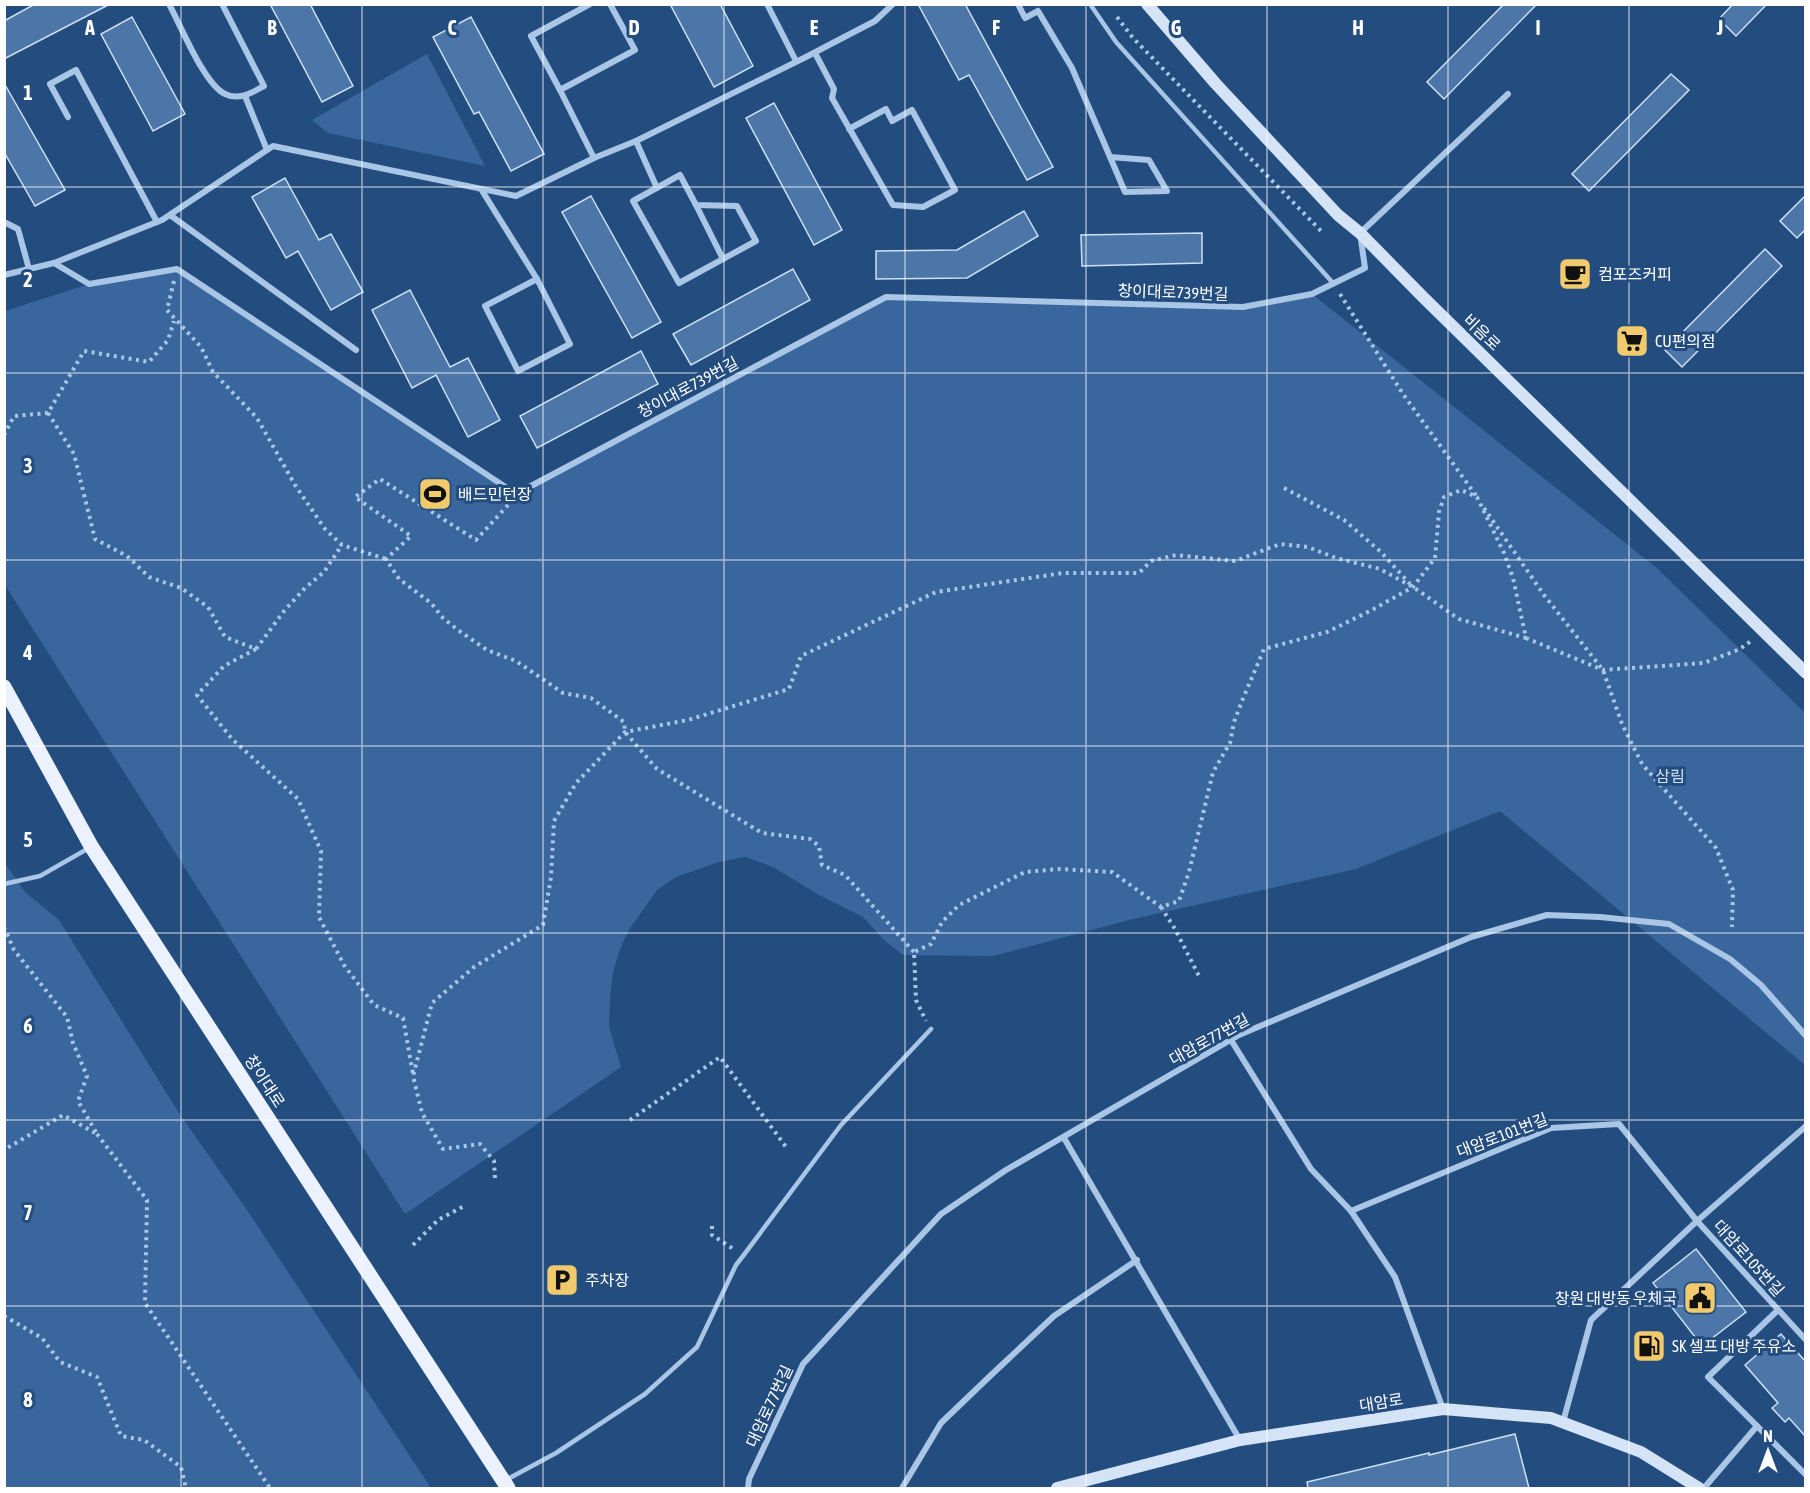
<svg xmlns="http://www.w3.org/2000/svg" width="1810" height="1493" viewBox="0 0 1810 1493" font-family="'Asap Condensed','Noto Sans KR',sans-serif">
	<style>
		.green { fill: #38669d }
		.building { fill: #4c76a8; stroke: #cde0f5; stroke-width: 1.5 }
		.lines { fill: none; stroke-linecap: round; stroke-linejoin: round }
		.path { stroke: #aac6e6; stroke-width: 4; stroke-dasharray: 3 4.5; stroke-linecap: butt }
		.lane { stroke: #aac6e6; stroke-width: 4.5 }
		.street { stroke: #aac6e6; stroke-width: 6 }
		.secondary { stroke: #d4e3f6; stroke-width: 12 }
		.primary { stroke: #ebf2fd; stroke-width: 15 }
		.grid { fill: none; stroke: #fff; stroke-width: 1.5; stroke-opacity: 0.55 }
		.labels { text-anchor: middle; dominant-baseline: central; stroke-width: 6; stroke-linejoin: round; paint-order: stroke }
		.poi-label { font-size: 16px; fill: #fff; stroke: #244d7f; text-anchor: start }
		.street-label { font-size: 16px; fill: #fff; stroke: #244d7f }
		.park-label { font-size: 16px; fill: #cde0f5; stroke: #244d7f }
		.grid-label { font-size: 20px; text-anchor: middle; font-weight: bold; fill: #fff; stroke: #244d7f; stroke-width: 6; stroke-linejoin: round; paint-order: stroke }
	</style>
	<rect width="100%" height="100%" fill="#244d7f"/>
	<!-- green -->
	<g class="green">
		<path d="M 427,54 L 485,166 L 328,133 L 312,120 Z"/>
		<path d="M 177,269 L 516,494 L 886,297 L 1243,307 L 1312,294 L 1658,569 L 1805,713 L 1805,1065 L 1500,811 L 1356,869 L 1129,920 L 993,956 L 903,955 L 883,939 L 863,917 L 819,895 L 773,867 L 745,857 L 719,862 L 676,877 L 657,890 L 628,931 L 619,952 L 613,972 L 610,998 L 609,1027 L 621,1067 L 405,1214 L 5,585 L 5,311 L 89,284 Z"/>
		<path d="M 4,862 L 25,892 L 59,920 L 179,1113 L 247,1210 L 431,1488 L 5,1488 Z"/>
	</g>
	<!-- building -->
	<g class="building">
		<path d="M 35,4 L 110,4 L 4,59 L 4,21 Z"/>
		<path d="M 270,4 L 310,4 L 353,86 L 322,102 Z"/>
		<path d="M 670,4 L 720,4 L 753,66 L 714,87 Z"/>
		<path d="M 918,4 L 965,4 L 1053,167 L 1027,180 L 969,75 L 959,80 Z"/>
		<path d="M 1504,4 L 1537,4 L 1444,99 L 1427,82 Z"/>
		<path d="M 1733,4 L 1767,4 L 1736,36 L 1719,19 Z"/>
		<path d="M 132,17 L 185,114 L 153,131 L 101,34 Z"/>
		<path d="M 471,17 L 544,154 L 511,171 L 479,112 L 474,114 L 433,37 Z"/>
		<path d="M 1671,74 L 1689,90 L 1589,191 L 1572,174 Z"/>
		<path d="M 4,83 L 65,190 L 35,206 L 4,152 Z"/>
		<path d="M 774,103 L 842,230 L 814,245 L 746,118 Z"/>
		<path d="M 285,178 L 319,240 L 331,234 L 363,292 L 331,310 L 298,251 L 286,258 L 252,197 Z"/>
		<path d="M 1806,195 L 1806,229 L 1797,238 L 1780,221 Z"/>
		<path d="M 591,196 L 661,322 L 632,338 L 562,212 Z"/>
		<path d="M 1024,211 L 1038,236 L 967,278 L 876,279 L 876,251 L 957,250 Z"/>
		<path d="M 1202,233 L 1202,263 L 1082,266 L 1081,235 Z"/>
		<path d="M 1765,249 L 1782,266 L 1682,367 L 1665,350 Z"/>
		<path d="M 793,269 L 810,300 L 691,365 L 673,334 Z"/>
		<path d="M 410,290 L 450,367 L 468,358 L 500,420 L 468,437 L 436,375 L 412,388 L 372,310 Z"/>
		<path d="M 641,351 L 658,384 L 537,448 L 520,416 Z"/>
		<path d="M 1696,1249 L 1746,1312 L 1702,1346 L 1653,1283 Z"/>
		<path d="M 1781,1334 L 1806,1362 L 1806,1437 L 1789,1418 L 1785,1422 L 1772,1408 L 1778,1403 L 1745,1365 Z"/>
		<path d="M 1515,1434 L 1529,1488 L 1308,1488 L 1307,1482 L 1429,1453 L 1429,1455 Z"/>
	</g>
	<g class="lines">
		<!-- path -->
		<g class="path">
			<path d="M 1117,17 L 1133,38 L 1322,232"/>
			<path d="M 174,281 L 167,310 L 201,347 L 213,372 L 257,418 L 295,485 L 325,529 L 342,545 L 386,559"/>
			<path d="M 1340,294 L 1403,394 L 1477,497"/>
			<path d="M 48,413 L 74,454 L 95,539 L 127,556 L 149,577 L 181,588 L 208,607 L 225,637 L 256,649 L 284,611 L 305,588 L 324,572 L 342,545"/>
			<path d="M 4,435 L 14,416 L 48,413 L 84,351 L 149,362 L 168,340 L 174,321"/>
			<path d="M 1284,488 L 1344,520 L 1381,552 L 1410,584"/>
			<path d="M 508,505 L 476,540 L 380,479 L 355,497 L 411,536 L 386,559 L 399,579 L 431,603 L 443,618 L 458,630 L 487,650 L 516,661 L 563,693 L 591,698 L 624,722 L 625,732 L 657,769 L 762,833 L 810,839 L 819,846 L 822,865 L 845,875 L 914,952"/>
			<path d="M 1484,508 L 1544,595 L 1603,670 L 1622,724 L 1642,764 L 1716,848 L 1733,890 L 1732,927"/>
			<path d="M 1526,638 L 1603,670 L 1704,663 L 1740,649 L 1751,641"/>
			<path d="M 256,649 L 224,666 L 197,695 L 232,739 L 298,799 L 321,851 L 319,917 L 344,965 L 374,1005 L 403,1018 L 413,1074"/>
			<path d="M 1161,907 L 1175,929 L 1200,978"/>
			<path d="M 4,927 L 14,950 L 67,1017 L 73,1043 L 87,1076 L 78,1101 L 97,1134 L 63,1115 L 4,1150"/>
			<path d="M 630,1120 L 720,1057 L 786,1147"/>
			<path d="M 97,1134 L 147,1200 L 145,1303 L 270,1488"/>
			<path d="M 495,1178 L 494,1161 L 480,1144 L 443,1149 L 422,1113 L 413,1076 L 432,1003 L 474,967 L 543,925 L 551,877 L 554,821 L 576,783 L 625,732 L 688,720 L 789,689 L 801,656 L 936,592 L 1063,573 L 1139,573 L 1151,561 L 1176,555 L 1235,561 L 1280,544 L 1308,547 L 1336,558 L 1380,569 L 1413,587 L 1459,619 L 1526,638 L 1513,578 L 1504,553 L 1477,497 L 1461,490 L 1444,497 L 1439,512 L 1435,558 L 1413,587 L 1370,611 L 1327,632 L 1264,649 L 1242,701 L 1234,722 L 1230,743 L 1213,772 L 1189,872 L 1179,901 L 1161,907 L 1112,872 L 1060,869 L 1025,872 L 959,905 L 942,922 L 931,944 L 914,952 L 916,1000 L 926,1021"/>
			<path d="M 712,1226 L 712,1235 L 735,1250"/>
			<path d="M 413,1245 L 438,1220 L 464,1206"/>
			<path d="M 4,1316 L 42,1338 L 60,1362 L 97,1377 L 121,1436 L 144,1440 L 181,1467 L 186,1488"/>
		</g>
		<!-- lane -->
		<g class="lane">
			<path d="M 1090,4 L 1116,42 L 1333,283"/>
			<path d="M 4,884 L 40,876 L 89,848"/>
			<path d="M 506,1480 L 556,1453 L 645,1394 L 697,1347 L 736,1265 L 743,1256 L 841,1125 L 931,1029"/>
		</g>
		<!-- street -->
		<g class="street">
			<path d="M 169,4 C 181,26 204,84 225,94 C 239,101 253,92 264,86 L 222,4"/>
			<path d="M 590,4 L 531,36 L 560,90 L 635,50 L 610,4"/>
			<path d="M 767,4 L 796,61"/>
			<path d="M 1018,4 L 1025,18 L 1038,11 L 1072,68 L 1125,192 L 1167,191 L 1149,160 L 1110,157"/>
			<path d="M 815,53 L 834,89 L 832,98 L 893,205 L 923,207 L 955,190 L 912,110 L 892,121 L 886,109 L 849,129"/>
			<path d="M 560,90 L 594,158"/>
			<path d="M 245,96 L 267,150"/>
			<path d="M 68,117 L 50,84 L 76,70 L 157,222"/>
			<path d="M 636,141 L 657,188"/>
			<path d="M 680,175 L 696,205 L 737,206 L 756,241 L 679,283 L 633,201 Z"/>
			<path d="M 481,189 L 537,279 L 570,344 L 518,371 L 485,306 L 537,279"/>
			<path d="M 696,205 L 723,259"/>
			<path d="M 170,215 L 356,350"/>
			<path d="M 4,222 L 18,229 L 29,269"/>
			<path d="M 54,263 L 89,284 L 177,269 L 516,494 L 886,297 L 1243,307 L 1312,294 L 1365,268 L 1360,233 L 1508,94"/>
			<path d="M 4,275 L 54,263 L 162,220 L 273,146 L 516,196 L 594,158 L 636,141 L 804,58 L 875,21 L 893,4"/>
			<path d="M 1231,1040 L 1311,1169 L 1351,1211 L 1395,1277 L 1443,1409"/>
			<path d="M 1064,1138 L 1240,1440"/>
			<path d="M 1351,1211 L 1551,1128 L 1619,1124 L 1697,1221 L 1806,1340"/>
			<path d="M 1778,1310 L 1708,1377 L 1806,1475"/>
			<path d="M 1563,1422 L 1591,1320 L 1697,1221 L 1806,1126"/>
			<path d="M 748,1488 L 749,1479 L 803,1364 L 941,1214 L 1006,1170 L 1239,1035 L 1471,937 L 1547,915 L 1600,917 L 1669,924 L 1730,959 L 1761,985 L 1806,1036"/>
			<path d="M 902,1488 L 941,1423 L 989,1377 L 1054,1316 L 1137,1260"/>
			<path d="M 1704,1488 L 1757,1426"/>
		</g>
		<!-- secondary -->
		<g class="secondary">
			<path d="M 1147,4 L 1216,84 L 1338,215 L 1360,233 L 1423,297 L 1806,673"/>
			<path d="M 1057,1488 L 1240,1440 L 1443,1409 L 1551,1418 L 1641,1452 L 1699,1488"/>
		</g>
		<!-- primary -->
		<path class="primary" d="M 4,687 L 91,846 L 508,1488"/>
	</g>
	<!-- grid -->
	<path class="grid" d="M 181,4 L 181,1488M 362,4 L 362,1488M 543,4 L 543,1488M 724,4 L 724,1488M 905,4 L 905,1488M 1086,4 L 1086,1488M 1267,4 L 1267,1488M 1448,4 L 1448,1488M 1629,4 L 1629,1488M 4,187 L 1806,187M 4,373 L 1806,373M 4,560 L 1806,560M 4,746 L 1806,746M 4,933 L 1806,933M 4,1120 L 1806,1120M 4,1306 L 1806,1306"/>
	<!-- icons -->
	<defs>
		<symbol id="cafe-square" viewBox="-11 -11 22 22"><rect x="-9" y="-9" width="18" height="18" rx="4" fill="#f1ca6d" stroke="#244d7f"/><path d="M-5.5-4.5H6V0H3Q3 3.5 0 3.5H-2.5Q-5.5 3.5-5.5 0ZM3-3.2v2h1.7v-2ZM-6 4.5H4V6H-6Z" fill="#111"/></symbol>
		<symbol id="supermarket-square" viewBox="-11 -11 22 22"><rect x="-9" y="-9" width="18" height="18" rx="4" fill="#f1ca6d" stroke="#244d7f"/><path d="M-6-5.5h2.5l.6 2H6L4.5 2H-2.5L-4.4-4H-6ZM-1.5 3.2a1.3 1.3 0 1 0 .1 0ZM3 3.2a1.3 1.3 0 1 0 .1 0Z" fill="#111"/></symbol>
		<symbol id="stadium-square" viewBox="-11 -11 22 22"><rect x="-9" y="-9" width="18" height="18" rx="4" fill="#f1ca6d" stroke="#244d7f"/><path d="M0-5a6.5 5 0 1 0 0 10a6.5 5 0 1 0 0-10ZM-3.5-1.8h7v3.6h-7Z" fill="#111"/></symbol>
		<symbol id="parking-square" viewBox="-11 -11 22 22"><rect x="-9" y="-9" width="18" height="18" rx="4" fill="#f1ca6d" stroke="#244d7f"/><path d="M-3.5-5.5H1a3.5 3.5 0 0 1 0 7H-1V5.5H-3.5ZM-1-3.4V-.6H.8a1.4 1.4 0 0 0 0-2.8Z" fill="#111"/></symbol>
		<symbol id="civic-square" viewBox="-11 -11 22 22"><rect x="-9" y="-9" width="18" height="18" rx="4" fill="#f1ca6d" stroke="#244d7f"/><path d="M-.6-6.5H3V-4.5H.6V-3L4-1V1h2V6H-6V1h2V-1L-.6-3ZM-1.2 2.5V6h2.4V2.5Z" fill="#111"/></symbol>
		<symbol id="fuel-square" viewBox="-11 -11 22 22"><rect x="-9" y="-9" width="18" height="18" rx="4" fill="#f1ca6d" stroke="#244d7f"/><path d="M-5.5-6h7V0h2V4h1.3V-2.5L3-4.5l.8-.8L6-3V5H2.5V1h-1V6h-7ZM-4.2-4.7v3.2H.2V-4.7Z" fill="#111"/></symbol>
	</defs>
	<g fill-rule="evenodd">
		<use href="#cafe-square" x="1556" y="255" width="38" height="38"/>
		<use href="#supermarket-square" x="1613" y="322" width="38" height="38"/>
		<use href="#stadium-square" x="416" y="475" width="38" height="38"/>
		<use href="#parking-square" x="543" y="1261" width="38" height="38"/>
		<use href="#civic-square" x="1681" y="1279" width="38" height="38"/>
		<use href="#fuel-square" x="1630" y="1327" width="38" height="38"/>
	</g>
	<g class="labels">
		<!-- poi labels -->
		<g class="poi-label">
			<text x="1598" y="274">컴포즈커피</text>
			<text x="1655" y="341">CU편의점</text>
			<text x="458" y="494">배드민턴장</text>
			<text x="585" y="1280">주차장</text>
			<text x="1677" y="1298" text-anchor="end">창원 대방동 우체국</text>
			<text x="1672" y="1346">SK 셀프 대방 주유소</text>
		</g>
		<!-- street labels -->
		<g class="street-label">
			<text transform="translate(1173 292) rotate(2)">창이대로739번길</text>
			<text transform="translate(1482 332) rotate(44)">비음로</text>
			<text transform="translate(688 387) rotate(-28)">창이대로739번길</text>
			<text transform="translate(1209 1039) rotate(-29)">대암로77번길</text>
			<text transform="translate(265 1081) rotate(57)">창이대로</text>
			<text transform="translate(1502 1135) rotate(-21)">대암로101번길</text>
			<text transform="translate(1749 1258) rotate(48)">대암로105번길</text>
			<text transform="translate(1381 1402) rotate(-9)">대암로</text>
			<text transform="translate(769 1406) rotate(-65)">대암로77번길</text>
		</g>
		<!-- park labels -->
		<g class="park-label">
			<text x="1670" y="776">삼림</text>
		</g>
	</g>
	<g class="grid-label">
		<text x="90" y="35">A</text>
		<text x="272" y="35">B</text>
		<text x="452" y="35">C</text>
		<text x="634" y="35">D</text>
		<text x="814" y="35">E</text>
		<text x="996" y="35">F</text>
		<text x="1176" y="35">G</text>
		<text x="1358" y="35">H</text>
		<text x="1538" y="35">I</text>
		<text x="1720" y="35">J</text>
		<text x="28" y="100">1</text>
		<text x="28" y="287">2</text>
		<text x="28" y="473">3</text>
		<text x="28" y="660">4</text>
		<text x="28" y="847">5</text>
		<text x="28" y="1033">6</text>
		<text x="28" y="1220">7</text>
		<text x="28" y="1407">8</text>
	</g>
	<!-- border -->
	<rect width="1810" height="1493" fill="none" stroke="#ffffff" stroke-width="12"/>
	<!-- north arrow -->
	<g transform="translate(1768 1451)" stroke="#244d7f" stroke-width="4.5" paint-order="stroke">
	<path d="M0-4.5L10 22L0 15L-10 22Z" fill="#ffffff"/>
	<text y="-9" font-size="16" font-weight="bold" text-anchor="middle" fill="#ffffff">N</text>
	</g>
</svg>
